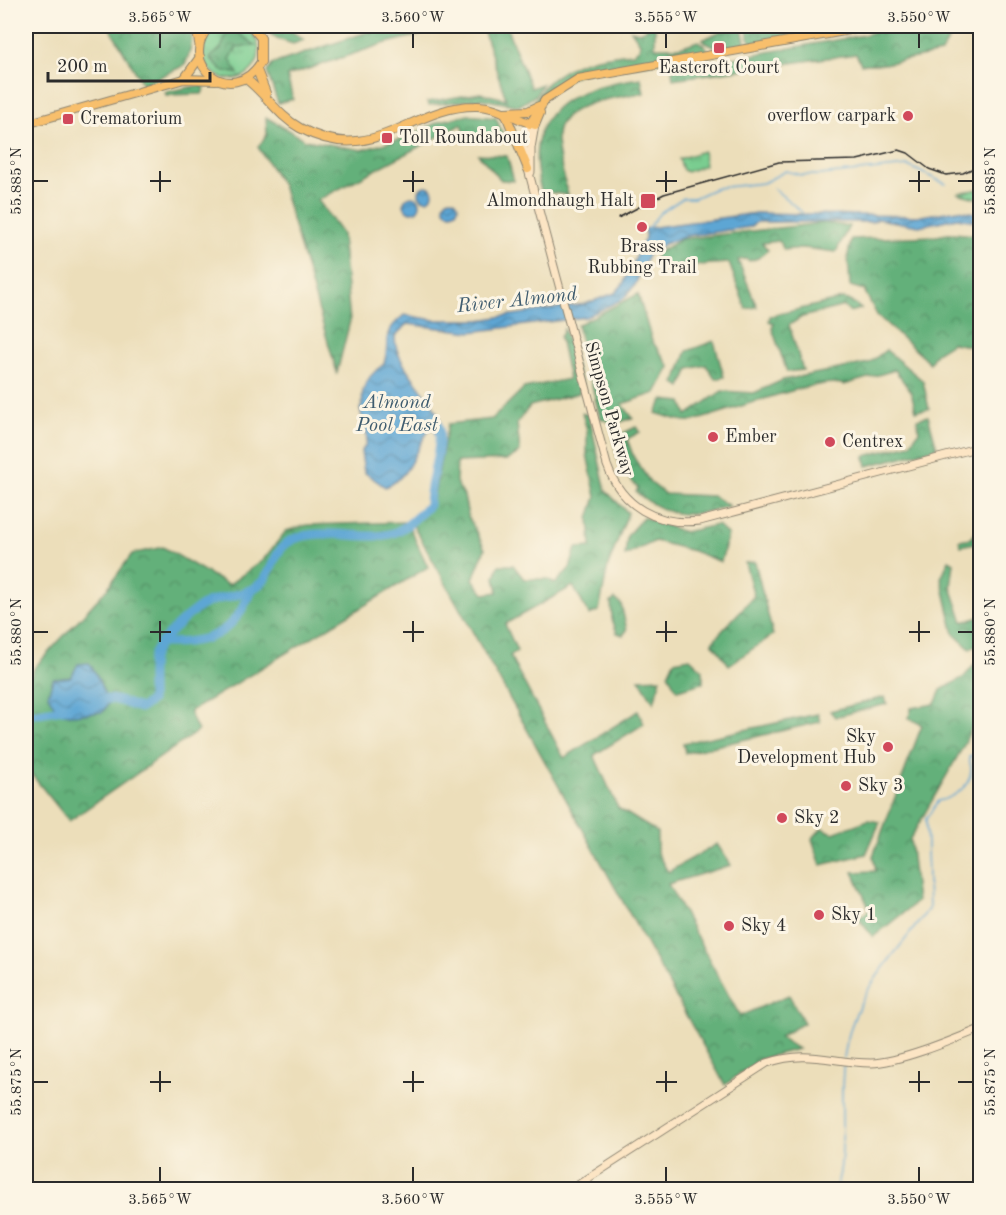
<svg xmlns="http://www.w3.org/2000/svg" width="1006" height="1215" viewBox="0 0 1006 1215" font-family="'Old Standard TT',serif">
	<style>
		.grass { fill: url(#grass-tufts); stroke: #527c5e; stroke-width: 1.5 }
		.forest { fill: url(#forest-crowns); stroke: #476e52; stroke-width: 1.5 }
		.water { fill: url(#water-waves); stroke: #446880; stroke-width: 1.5 }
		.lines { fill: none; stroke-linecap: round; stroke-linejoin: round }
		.stream { stroke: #5da6d4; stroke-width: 1.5 }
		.river { stroke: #5da6d4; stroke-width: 9 }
		.secondary-casing { stroke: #8c8472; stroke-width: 9 }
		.primary-casing { stroke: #8c8472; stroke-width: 10 }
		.secondary { stroke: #fce5c4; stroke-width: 7 }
		.primary { stroke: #f8bf6c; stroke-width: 8 }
		.rail { stroke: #2b2b2b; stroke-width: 1.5 }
		.ticks { fill: none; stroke: #2b2b2b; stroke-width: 2 }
		.poi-dot { fill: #d1495b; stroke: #fcf5e5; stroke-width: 2 }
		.labels { text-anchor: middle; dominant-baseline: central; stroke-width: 6; stroke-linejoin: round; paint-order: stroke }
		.poi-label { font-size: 18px; fill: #2b2b2b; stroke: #fcf5e5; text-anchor: start }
		.street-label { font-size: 18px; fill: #2b2b2b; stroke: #fcf5e5 }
		.water-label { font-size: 20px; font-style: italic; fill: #3f5c6f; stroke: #fcf5e5 }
		.neatline { fill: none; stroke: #2b2b2b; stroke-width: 2 }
		.ticks-label { font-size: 15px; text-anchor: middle; fill: #2b2b2b }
	</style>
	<defs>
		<pattern id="grass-tufts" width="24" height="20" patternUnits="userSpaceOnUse" patternTransform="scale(1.5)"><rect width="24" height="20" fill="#7acd90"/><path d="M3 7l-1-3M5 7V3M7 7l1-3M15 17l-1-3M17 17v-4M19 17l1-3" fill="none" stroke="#6ab07c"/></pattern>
		<pattern id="forest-crowns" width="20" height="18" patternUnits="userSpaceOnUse" patternTransform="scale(1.5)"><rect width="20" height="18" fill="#63b07a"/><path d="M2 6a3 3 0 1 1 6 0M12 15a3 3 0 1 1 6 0" fill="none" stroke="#528f64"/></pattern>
		<pattern id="water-waves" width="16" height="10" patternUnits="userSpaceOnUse" patternTransform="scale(1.5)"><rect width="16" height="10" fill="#5da6d4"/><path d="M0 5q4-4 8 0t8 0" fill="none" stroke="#4d87ac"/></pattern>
	</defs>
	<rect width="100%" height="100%" fill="#fcf5e5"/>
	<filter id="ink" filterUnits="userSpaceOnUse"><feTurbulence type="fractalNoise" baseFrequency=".0167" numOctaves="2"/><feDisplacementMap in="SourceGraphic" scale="12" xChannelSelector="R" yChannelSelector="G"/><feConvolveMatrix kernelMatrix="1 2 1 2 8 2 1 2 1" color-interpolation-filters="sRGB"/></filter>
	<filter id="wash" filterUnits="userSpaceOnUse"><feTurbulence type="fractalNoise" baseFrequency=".008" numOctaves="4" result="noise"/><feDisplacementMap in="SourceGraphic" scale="24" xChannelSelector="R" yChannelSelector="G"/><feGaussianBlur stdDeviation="1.35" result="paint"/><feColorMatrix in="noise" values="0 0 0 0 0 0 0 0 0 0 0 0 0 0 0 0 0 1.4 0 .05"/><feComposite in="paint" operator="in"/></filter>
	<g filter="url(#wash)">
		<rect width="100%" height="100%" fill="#ecdeba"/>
		<!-- grass -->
		<g class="grass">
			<circle cx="231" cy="51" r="28"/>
			<path d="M 703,151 L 705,165 L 687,172 L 683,170 L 679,159 Z"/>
			<path d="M 980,189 L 980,199 L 957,193 Z"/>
		</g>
		<!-- forest -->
		<g class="forest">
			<path d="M 109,26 L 188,26 C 196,37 190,53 185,65 L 143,85 Z"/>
			<path d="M 260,26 L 284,26 L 304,40 L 293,44 L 277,39 Z"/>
			<path d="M 385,26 L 454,26 L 383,44 L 287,76 L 293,99 L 278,103 L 267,72 L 273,64 Z"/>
			<path d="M 482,26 L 506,26 L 531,88 L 542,84 L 536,95 L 519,106 L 482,99 L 429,105 L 427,102 L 480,93 L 506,99 Z"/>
			<path d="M 652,26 L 655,26 L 655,47 L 680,47 L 698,41 L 706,47 L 708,51 C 682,60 653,63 626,66 C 608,69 588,69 572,77 C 556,85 545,97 531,107 L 529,105 C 539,99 539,91 546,84 C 572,60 600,56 633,53 L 639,49 L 640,43 L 631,30 L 639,32 Z"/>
			<path d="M 752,26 L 858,26 L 751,44 L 746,27 Z"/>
			<path d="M 891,26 L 956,26 L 941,53 L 884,64 L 861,64 L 856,54 L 673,79 L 672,69 L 864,35 Z"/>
			<path d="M 967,26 L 980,26 L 980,51 L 973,30 Z"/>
			<path d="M 230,27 L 255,45 L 237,47 L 230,59 L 238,74 L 221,70 L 210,58 L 221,48 Z"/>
			<path d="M 742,29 L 746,45 L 716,47 L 702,40 L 721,31 Z"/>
			<path d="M 641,78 L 644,93 C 619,97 559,102 557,135 C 556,153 565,177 568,195 L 541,191 C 520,110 571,87 641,78 Z"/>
			<path d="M 201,85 L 205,87 L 202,94 L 166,95 L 165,92 Z"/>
			<path d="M 468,115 L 496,118 L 504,137 L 468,142 L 462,124 L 318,200 L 342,234 L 350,321 L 337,373 L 282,185 L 258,147 L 267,135 L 266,117 L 305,140 L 362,150 L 407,137 L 440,121 Z"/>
			<path d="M 478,154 L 507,156 L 514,181 L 501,180 Z"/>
			<path d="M 823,223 L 849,226 L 836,252 L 803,248 L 784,250 L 779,241 L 762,243 L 768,250 L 758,258 L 750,261 L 746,259 L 738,260 L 757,307 L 746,309 L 729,263 L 683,266 L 659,265 L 655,254 L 681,239 Z"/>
			<path d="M 953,233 L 976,235 L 980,238 L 980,332 L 970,327 L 971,346 L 952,343 L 936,353 L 930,363 L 877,315 L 864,290 L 850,286 L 848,255 L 851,239 L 936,236 Z"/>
			<path d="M 638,294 L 652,341 L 670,367 L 656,393 L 622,404 L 633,418 L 614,424 L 600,418 L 577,325 Z"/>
			<path d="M 842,299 L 849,300 L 861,309 L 849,312 L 844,306 L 802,317 L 789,325 L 803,370 L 787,372 L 772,328 L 774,323 L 769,321 L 770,316 Z"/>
			<path d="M 564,329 L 582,385 L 579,393 L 530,406 L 517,423 L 520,452 L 507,460 L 457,462 L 456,482 L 464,496 L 468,516 L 485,549 L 473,579 L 484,594 L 498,592 L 495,577 L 499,565 L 513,565 L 524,579 L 548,579 L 555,584 L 570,568 L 576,548 L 591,547 L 589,518 L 596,497 L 587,454 L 587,430 L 582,413 L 589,415 L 606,491 L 628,513 L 608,566 L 599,611 L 589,615 L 573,586 L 505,624 L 517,651 L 510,656 L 564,758 L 638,711 L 644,724 L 594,755 L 618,808 L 657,832 L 657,853 L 668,872 L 717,844 L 731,865 L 668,884 L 740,1016 L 789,995 L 804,1023 L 779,1037 L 798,1049 L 760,1059 L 725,1085 L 412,523 L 432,505 L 448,424 L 492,419 L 524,388 L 569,379 L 560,337 Z"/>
			<path d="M 714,341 L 724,377 L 715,379 L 706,365 L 689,369 L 681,387 L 675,383 L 687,351 Z"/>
			<path d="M 886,350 L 923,381 L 929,409 L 916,411 L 911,392 L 895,370 L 844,385 C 824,374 721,415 692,421 C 682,423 666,416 656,413 L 663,400 L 682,402 L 687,415 L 722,391 L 754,393 L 783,380 L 869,363 Z"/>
			<path d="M 928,416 L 937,448 L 867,466 L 865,456 L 910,444 L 919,431 L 917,419 Z"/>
			<path d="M 636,427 L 640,432 L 627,439 L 634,458 L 650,482 L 665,494 L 713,496 L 729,506 C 689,517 669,520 636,492 L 638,488 L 620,468 L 613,438 Z"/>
			<path d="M 643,517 L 684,532 L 717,525 L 728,535 L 721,562 L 693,551 L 655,541 L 625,556 L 627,536 Z"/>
			<path d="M 407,522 L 428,567 L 189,712 L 198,731 L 69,821 L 28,770 L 26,771 L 26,686 L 35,667 L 107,589 L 132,554 L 163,547 L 228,585 L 263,560 L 286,531 L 307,525 Z"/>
			<path d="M 980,529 L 980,542 L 961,546 L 959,540 L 971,538 Z"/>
			<path d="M 949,560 L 954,563 L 951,587 L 963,622 L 980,617 L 980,643 L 970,649 L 954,634 L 941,578 Z"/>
			<path d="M 755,562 L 773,635 L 729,665 L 712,642 L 754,596 L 745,563 Z"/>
			<path d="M 615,599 L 621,604 L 627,630 L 623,635 L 617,633 L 612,619 L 611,602 Z"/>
			<path d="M 690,658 L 703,670 L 703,683 L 677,690 L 668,674 L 674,661 Z"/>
			<path d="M 980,658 L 980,709 L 963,747 L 910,839 L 917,902 L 873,937 L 858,918 L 870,910 L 853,872 L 876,871 L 873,856 L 922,725 L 909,718 L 911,708 L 935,704 L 941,690 L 964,677 Z"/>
			<path d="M 661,678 L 654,703 L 639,679 Z"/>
			<path d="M 885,697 L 887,704 L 835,717 L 830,711 Z"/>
			<path d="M 818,714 L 820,722 L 685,753 L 683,743 Z"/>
			<path d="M 868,820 L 880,822 L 866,854 L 821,865 L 812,839 L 822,828 L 833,833 Z"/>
		</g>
		<!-- water -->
		<g class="water">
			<circle cx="426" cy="193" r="7"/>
			<circle cx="412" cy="204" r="8"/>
			<circle cx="451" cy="206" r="7"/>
			<path d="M 958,210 L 980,214 L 980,222 L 957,218 L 919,226 L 878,219 L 872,222 L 757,222 L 750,227 L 687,236 L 664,244 L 648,255 L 635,285 L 623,299 L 586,317 L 471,332 L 407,324 L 395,336 C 394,371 441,397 443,434 L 436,437 L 433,426 C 414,445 413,477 385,487 L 364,472 L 361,452 C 373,439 363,424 360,409 C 365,402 361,398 363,391 C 366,380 375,370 384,364 C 392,337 378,337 404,315 L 435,320 L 479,320 L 585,304 L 615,293 L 623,284 L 645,238 L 645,229 L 648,228 L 756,213 L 921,216 Z"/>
			<path d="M 89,663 C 99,675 100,688 109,702 L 103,712 L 73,715 L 57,711 L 48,695 L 53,679 L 71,677 L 78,664 Z"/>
		</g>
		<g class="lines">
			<!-- stream -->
			<g class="stream">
				<path d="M 773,188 L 802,212"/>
				<path d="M 647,229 L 660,213 L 683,198 L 694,198 L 716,188 L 763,183 L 786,171 L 801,175 L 820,175 L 908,166 L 946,184"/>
				<path d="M 844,1058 C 853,990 893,960 929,908 L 926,819 L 938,801 C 952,798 970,788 971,771 C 972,767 969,761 969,757 L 977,754 L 980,756"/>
				<path d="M 836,1190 C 848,1149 838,1104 844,1062"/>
			</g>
			<!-- river -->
			<g class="river">
				<path d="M 160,643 C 206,644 234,636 251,590"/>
				<path d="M 95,701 C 114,695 124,704 141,708 L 151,701 C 152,690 149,665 153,656 C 159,640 196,605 212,601 C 228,596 250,594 262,582 C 273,572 274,547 294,539 C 326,526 372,544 398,531 C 410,525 420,514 429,505 C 429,481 444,443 438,425"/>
				<path d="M 26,715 L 68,708"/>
			</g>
		</g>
	</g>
	<g filter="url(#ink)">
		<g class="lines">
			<defs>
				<g id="secondary">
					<path d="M 530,124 L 524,147 L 528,169 L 607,465 C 622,507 657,526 700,521 L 980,447"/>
					<path d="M 531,172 L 531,148 L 535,125"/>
					<path d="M 570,1190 L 767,1063 C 809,1049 831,1063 871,1063 C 900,1062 953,1040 980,1029"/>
				</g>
				<g id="primary">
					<path d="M 196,26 L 199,43"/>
					<path d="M 210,26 C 175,63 232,109 261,62 L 261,38 L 251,26"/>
					<path d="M 257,70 L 266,93"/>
					<path d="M 184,79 L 200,57"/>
					<path d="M 246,79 C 265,93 278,116 300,128 C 373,168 411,106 475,106 C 496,105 515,119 535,125 L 540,113"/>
					<path d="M 504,112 L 528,111 L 539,106"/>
					<path d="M 506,115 L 528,169"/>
					<path d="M 26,124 L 184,79 L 216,80"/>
					<path d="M 530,124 L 545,100 L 578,79 L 872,26"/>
				</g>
			</defs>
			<!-- secondary casing -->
			<use href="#secondary" class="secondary-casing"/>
			<!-- primary casing -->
			<use href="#primary" class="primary-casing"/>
			<!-- secondary -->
			<use href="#secondary" class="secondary"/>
			<!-- primary -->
			<use href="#primary" class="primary"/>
			<!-- rail -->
			<path class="rail" d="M 618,218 L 664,194 L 779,162 L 857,160 L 899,150 L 908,153 L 929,169 L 946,175 L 963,173 L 980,165"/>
		</g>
	</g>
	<!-- ticks -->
	<path class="ticks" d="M 160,33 L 160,48M 413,33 L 413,48M 666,33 L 666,48M 919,33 L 919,48M 160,171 L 160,192M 413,171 L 413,192M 666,171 L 666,192M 919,171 L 919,192M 33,181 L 48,181M 150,181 L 171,181M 403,181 L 424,181M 656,181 L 677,181M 909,181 L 930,181M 958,181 L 973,181M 160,621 L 160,642M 413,621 L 413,642M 666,621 L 666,642M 919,621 L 919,642M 33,632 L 48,632M 150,632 L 171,632M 403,632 L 424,632M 656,632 L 677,632M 909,632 L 930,632M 958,632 L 973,632M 160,1071 L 160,1092M 413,1071 L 413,1092M 666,1071 L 666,1092M 919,1071 L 919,1092M 33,1082 L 48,1082M 150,1082 L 171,1082M 403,1082 L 424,1082M 656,1082 L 677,1082M 909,1082 L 930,1082M 958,1082 L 973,1082M 160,1167 L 160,1182M 413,1167 L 413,1182M 666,1167 L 666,1182M 919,1167 L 919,1182"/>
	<!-- markers -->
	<g class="poi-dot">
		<rect x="713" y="42" width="12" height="12" rx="3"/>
		<circle cx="908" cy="116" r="6"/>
		<rect x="62" y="113" width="12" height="12" rx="3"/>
		<rect x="381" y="132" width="12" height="12" rx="3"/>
		<rect x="640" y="193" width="16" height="16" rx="3"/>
		<circle cx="642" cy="227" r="6"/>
		<circle cx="713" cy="437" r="6"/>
		<circle cx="830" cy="442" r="6"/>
		<circle cx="888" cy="747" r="6"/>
		<circle cx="846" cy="786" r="6"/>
		<circle cx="782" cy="818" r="6"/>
		<circle cx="819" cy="915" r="6"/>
		<circle cx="729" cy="926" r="6"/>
	</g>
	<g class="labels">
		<!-- poi labels -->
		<g class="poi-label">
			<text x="719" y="68" text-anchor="middle">Eastcroft Court</text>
			<text x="896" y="116" text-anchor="end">overflow carpark</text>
			<text x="80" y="119">Crematorium</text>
			<text x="399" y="138">Toll Roundabout</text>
			<text x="634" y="201" text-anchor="end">Almondhaugh Halt</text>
			<text x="642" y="247" text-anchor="middle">Brass<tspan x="642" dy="21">Rubbing Trail</tspan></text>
			<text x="725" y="437">Ember</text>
			<text x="842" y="442">Centrex</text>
			<text x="876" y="737" text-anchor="end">Sky<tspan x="876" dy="21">Development Hub</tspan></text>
			<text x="858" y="786">Sky 3</text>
			<text x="794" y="818">Sky 2</text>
			<text x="831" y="915">Sky 1</text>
			<text x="741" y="926">Sky 4</text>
		</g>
		<!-- street labels -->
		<g class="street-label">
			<text transform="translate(609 409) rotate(74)">Simpson Parkway</text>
		</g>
		<!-- water labels -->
		<g class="water-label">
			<text transform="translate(517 301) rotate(-6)">River Almond</text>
			<text x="397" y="403">Almond<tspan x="397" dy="23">Pool East</tspan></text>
		</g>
	</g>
	<!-- margin -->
	<rect width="1006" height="1215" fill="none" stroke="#fcf5e5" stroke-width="66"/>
	<!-- scale -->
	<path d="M48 72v9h162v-9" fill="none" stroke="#2b2b2b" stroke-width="3"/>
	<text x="57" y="72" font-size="18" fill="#2b2b2b" stroke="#fcf5e5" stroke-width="4.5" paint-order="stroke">200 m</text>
	<rect x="33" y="33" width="940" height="1149" class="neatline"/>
	<g class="ticks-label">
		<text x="160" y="22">3.565°W</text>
		<text x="413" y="22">3.560°W</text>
		<text x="666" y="22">3.555°W</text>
		<text x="919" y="22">3.550°W</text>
		<text transform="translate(16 181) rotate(-90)" y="5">55.885°N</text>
		<text transform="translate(990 181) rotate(-90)" y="5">55.885°N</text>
		<text transform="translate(16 632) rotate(-90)" y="5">55.880°N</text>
		<text transform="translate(990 632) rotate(-90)" y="5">55.880°N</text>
		<text transform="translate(16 1082) rotate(-90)" y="5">55.875°N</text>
		<text transform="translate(990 1082) rotate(-90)" y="5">55.875°N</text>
		<text x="160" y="1204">3.565°W</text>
		<text x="413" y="1204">3.560°W</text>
		<text x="666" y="1204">3.555°W</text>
		<text x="919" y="1204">3.550°W</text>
	</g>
</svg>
